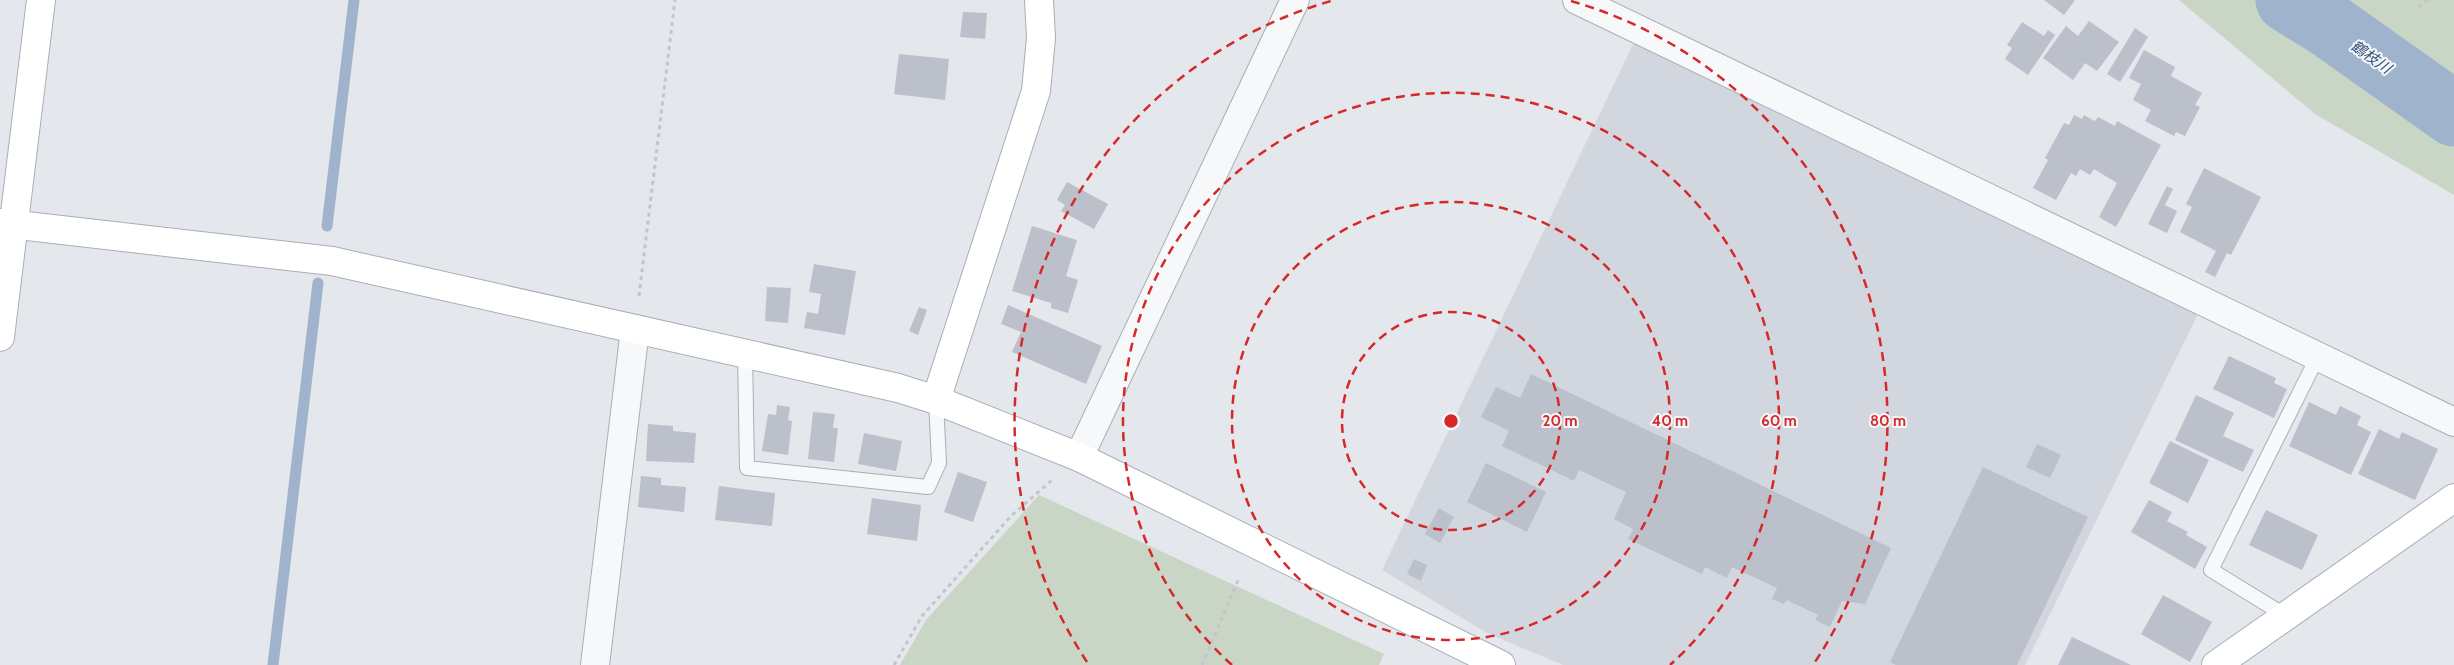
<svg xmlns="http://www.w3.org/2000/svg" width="2454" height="665" viewBox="0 0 2454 665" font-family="Cabin,'Noto Sans JP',sans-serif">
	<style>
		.built { fill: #d2d6de }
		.green { fill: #c9d6c5 }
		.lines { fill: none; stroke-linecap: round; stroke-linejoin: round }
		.stream { stroke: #9fb4cc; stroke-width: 11 }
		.river { stroke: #9fb4cc; stroke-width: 65 }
		.building { fill: #bbc0ca }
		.lane-casing { stroke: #a9aeb7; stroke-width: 16 }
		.street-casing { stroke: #a9aeb7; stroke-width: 30 }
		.secondary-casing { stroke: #a9aeb7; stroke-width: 30 }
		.path { stroke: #c2c5cb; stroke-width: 3; stroke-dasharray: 4 4; stroke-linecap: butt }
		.lane { stroke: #f7f8fa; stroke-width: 14 }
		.street { stroke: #f7f8fa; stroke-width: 28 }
		.secondary { stroke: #fff; stroke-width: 28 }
		.ring { fill: none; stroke: #d62828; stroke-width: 2.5; stroke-dasharray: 9 6 }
		.labels { text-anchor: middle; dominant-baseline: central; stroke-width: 4; stroke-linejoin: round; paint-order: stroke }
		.water-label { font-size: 15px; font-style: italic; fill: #34527a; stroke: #f4f6f9 }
		.centre { fill: #d62828; stroke: #f4f6f9; stroke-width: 2.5 }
		.ring-label { font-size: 15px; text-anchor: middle; font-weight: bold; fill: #d62828; stroke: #f4f6f9; stroke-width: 4; stroke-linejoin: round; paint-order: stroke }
	</style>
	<rect width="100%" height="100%" fill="#e4e7ec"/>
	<!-- built -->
	<path class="built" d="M 1635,40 L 2200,310 L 2025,665 L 1563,665 L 1487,633 L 1382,570 Z"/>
	<!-- green -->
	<g class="green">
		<path d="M 2179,0 L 2454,0 L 2454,195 L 2315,114 Z"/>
		<path d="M 1039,495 L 1384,654 L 1379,665 L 900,665 L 926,620 Z"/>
	</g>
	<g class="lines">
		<!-- stream -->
		<g class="stream">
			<path d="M 327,226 L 354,0"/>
			<path d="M 273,665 L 318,283"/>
		</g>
		<!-- river -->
		<path class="river" d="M 2288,0 L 2327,24 L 2454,114"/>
	</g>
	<!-- building -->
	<g class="building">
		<path d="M 2044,0 L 2075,0 L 2064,15 Z"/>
		<path d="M 963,12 L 987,13 L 985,39 L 960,37 Z"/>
		<path d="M 2089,21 L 2119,42 L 2097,71 L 2085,63 L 2073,80 L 2043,58 L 2066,26 L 2078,36 Z"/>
		<path d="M 2022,22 L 2044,36 L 2048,30 L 2055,35 L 2028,75 L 2005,59 L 2012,48 L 2007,45 Z"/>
		<path d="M 2135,28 L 2148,37 L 2120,82 L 2107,74 Z"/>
		<path d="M 2144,50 L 2175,67 L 2171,76 L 2202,93 L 2195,105 L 2200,107 L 2185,136 L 2176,132 L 2174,136 L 2145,121 L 2151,110 L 2133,100 L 2141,84 L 2129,78 Z"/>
		<path d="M 899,54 L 949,59 L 945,100 L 894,94 Z"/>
		<path d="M 2074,115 L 2082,119 L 2084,115 L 2095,121 L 2098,117 L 2115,126 L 2117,121 L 2161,145 L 2116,227 L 2099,217 L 2117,183 L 2094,169 L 2090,175 L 2080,169 L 2076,176 L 2071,173 L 2056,200 L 2033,188 L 2048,160 L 2045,158 L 2064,123 L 2069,125 Z"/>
		<path d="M 2204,168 L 2261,197 L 2231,255 L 2227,253 L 2215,277 L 2205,272 L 2216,251 L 2180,232 L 2192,207 L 2186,204 Z"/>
		<path d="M 1067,182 L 1108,204 L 1094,229 L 1061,211 L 1065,205 L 1057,200 Z"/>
		<path d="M 2167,186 L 2173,189 L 2165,205 L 2177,211 L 2167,233 L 2148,224 Z"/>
		<path d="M 1032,226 L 1077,240 L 1066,276 L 1078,280 L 1068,313 L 1051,308 L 1051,303 L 1012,291 Z"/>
		<path d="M 814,264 L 856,271 L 845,335 L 804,328 L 807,312 L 818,314 L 821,294 L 809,292 Z"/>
		<path d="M 767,287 L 791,288 L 788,323 L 765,321 Z"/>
		<path d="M 1008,305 L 1102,346 L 1086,384 L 1012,352 L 1021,332 L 1001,324 Z"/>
		<path d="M 919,307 L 927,310 L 918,335 L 909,331 Z"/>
		<path d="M 2229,356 L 2276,378 L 2274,383 L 2287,389 L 2274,418 L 2213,389 Z"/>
		<path d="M 1531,374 L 1891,548 L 1865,604 L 1842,601 L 1830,627 L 1815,620 L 1818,615 L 1787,600 L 1784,604 L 1772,599 L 1777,588 L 1732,567 L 1727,578 L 1705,567 L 1702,574 L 1628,539 L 1633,529 L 1614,519 L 1626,492 L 1579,470 L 1574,481 L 1502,446 L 1509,431 L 1481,417 L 1496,387 L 1520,398 Z"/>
		<path d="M 2196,395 L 2234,413 L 2223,436 L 2254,450 L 2243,472 L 2175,440 Z"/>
		<path d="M 2309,402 L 2336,415 L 2340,406 L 2361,416 L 2357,425 L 2371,432 L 2351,475 L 2289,446 Z"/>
		<path d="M 777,405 L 790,407 L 788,420 L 792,421 L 788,455 L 762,451 L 768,414 L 776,415 Z"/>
		<path d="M 813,412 L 835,414 L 833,428 L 838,428 L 834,462 L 808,459 Z"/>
		<path d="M 648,424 L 673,426 L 673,431 L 696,433 L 694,463 L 646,461 Z"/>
		<path d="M 2379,429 L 2399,439 L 2402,432 L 2438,449 L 2415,500 L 2358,474 Z"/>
		<path d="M 864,433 L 902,441 L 896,471 L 858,464 Z"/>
		<path d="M 2170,441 L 2209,460 L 2188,503 L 2149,483 Z"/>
		<path d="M 2037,444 L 2061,455 L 2050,478 L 2026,467 Z"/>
		<path d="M 1486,463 L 1546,492 L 1527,532 L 1467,502 Z"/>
		<path d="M 1983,467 L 2088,517 L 2017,665 L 1896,665 L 1890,662 Z"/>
		<path d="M 958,472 L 987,482 L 973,522 L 944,512 Z"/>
		<path d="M 641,476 L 661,478 L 661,485 L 686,487 L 684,512 L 638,507 Z"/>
		<path d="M 719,486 L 775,493 L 772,526 L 715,520 Z"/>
		<path d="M 872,498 L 921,505 L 917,541 L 867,534 Z"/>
		<path d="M 2149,500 L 2172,512 L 2167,521 L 2188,532 L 2186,535 L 2207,547 L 2195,569 L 2131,532 Z"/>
		<path d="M 1439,508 L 1454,517 L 1440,543 L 1425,534 Z"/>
		<path d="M 2266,510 L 2318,535 L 2302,570 L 2249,545 Z"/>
		<path d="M 1414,559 L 1427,565 L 1421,581 L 1407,574 Z"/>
		<path d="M 2163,595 L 2212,622 L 2190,662 L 2141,634 Z"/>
		<path d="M 2072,637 L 2131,665 L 2058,665 Z"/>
	</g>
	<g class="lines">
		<defs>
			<g id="lane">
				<path d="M 745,354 L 747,468 L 928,487 L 939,463 L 936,400"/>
				<path d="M 2286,616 L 2211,570 L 2318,356"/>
			</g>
			<g id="street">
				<path d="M 1577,0 L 2454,422"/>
				<path d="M 1079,457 L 1295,0"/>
				<path d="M 595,665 L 635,329"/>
			</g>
			<g id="secondary">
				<path d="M 0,223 L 332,261 L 898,388 L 936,400 L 1079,457 L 1501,665"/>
				<path d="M 0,337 L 41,0"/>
				<path d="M 936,400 L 1036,91 L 1041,38 L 1039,0"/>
				<path d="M 2216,665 L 2454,498"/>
			</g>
		</defs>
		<!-- lane casing -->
		<use href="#lane" class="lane-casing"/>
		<!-- street casing -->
		<use href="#street" class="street-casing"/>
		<!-- secondary casing -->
		<use href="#secondary" class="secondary-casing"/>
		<!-- path -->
		<g class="path">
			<path d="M 2418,7 L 2428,0"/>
			<path d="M 639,296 L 675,0"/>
			<path d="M 894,665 L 922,616 L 1011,516 L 1052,480"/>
			<path d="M 1202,665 L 1239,578"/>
		</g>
		<!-- lane -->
		<use href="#lane" class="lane"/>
		<!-- street -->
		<use href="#street" class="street"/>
		<!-- secondary -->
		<use href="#secondary" class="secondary"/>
	</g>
	<!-- distance rings -->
	<g class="ring">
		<circle cx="1451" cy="421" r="109"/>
		<circle cx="1451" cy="421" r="219"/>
		<path d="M1232 665A328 328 0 1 1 1670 665"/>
		<path d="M1087 662A437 437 0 0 1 1331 1M1571 1A437 437 0 0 1 1815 662"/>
	</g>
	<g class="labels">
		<!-- water labels -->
		<g class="water-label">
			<text transform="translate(2371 57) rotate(35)">鶴枝川</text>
		</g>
	</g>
	<circle cx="1451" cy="421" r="8" class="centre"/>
	<g class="ring-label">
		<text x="1560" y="426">20 m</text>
		<text x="1670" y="426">40 m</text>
		<text x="1779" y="426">60 m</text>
		<text x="1888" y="426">80 m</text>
	</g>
</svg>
